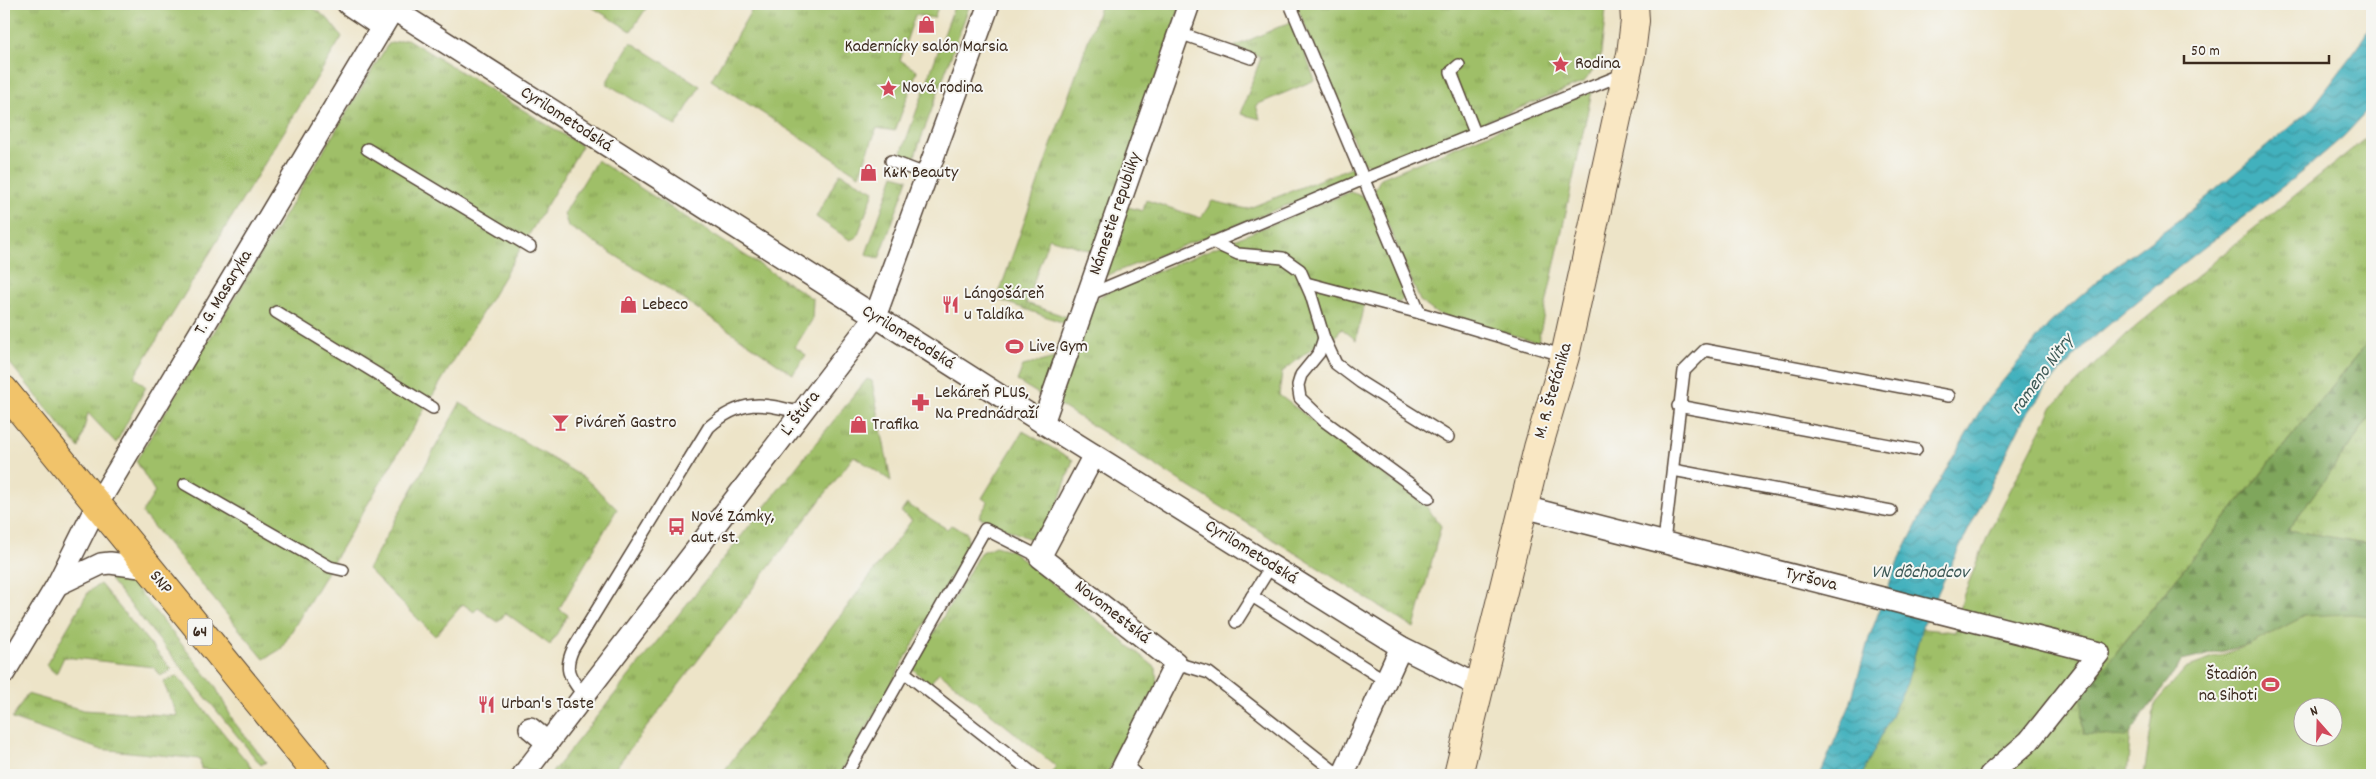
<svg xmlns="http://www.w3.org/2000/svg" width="2376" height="779" viewBox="0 0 2376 779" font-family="Dekko,sans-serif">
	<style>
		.grass { fill: url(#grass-tufts); stroke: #6d7442 }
		.forest { fill: url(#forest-firs); stroke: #5d683d }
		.pitch { fill: #9fbf67; stroke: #6d7442; fill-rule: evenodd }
		.water { fill: url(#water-waves); stroke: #3e6e6e }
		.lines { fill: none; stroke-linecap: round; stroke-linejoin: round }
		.lane-casing { stroke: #564638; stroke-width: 14 }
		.street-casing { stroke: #564638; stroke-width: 24 }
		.secondary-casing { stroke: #564638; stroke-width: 30 }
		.primary-casing { stroke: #564638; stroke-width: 30 }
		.lane { stroke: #fff; stroke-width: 11 }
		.street { stroke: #fff; stroke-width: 21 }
		.secondary { stroke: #f9e7c3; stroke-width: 28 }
		.primary { stroke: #f1c36a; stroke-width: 28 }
		.labels { text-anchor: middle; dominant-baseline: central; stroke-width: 4; stroke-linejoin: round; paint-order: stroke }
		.shield { fill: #f6f6f2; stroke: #73675e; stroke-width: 1 }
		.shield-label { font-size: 16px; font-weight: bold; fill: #3b2a1e }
		.poi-label { font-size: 18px; fill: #3b2a1e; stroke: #f6f6f2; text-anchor: start }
		.street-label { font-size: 18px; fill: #3b2a1e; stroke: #f6f6f2 }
		.water-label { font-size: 19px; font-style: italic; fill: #3d5956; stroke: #f6f6f2 }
	</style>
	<defs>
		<pattern id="grass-tufts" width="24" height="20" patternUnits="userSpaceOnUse" patternTransform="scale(1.25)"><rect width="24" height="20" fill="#9fbf67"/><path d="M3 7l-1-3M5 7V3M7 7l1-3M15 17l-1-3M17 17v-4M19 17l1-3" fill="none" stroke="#839b54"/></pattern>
		<pattern id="forest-firs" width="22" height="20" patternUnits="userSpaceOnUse" patternTransform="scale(1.25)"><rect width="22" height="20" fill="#7fa65c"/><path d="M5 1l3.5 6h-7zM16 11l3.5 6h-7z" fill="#69874b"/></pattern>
		<pattern id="water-waves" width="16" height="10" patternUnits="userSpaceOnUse" patternTransform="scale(1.25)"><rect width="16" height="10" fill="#42b1bd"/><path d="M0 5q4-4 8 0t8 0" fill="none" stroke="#389099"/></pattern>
	</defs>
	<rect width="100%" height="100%" fill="#f6f6f2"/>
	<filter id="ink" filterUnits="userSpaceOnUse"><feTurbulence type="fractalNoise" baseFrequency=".02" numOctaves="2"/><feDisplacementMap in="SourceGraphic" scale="10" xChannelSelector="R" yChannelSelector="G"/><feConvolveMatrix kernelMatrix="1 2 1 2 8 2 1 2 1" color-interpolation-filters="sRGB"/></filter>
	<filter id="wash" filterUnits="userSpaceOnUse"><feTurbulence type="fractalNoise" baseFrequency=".0096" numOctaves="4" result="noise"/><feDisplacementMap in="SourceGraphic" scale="20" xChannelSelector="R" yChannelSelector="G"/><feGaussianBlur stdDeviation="1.12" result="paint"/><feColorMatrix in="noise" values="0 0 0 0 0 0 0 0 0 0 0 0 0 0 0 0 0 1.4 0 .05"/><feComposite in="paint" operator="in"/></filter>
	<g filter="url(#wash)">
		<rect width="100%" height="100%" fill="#ede4c8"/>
		<!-- grass -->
		<g class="grass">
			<path d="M 4,4 L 308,4 L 328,19 L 342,37 L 134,377 L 146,387 L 116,443 L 88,413 L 79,448 L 4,356 Z"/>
			<path d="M 587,4 L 649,4 L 631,31 Z"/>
			<path d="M 755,4 L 939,4 L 934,18 L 915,15 L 900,60 L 917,71 L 895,131 L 877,128 L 859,175 L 711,80 Z"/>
			<path d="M 955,4 L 970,4 L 913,161 L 900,157 Z"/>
			<path d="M 1101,4 L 1181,4 L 1095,252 L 1049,238 L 1026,303 L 1070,318 L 1064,323 L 997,299 Z"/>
			<path d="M 1296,4 L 1604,4 L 1606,10 L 1600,61 L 1584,82 L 1374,167 L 1362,161 Z"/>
			<path d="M 1292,21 L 1315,80 L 1256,105 L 1260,119 L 1241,114 L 1261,57 L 1234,47 Z"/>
			<path d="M 407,39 L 582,146 L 281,649 L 264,659 L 142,513 L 155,492 L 136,461 L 388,44 Z"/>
			<path d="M 631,42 L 700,86 L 676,126 L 606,83 Z"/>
			<path d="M 1592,91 L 1538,342 L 1437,314 L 1420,301 L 1374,191 L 1381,178 Z"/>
			<path d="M 2372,133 L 2372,337 L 2117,651 L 2134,693 L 2127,775 L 1834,775 L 1894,626 L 1955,632 L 1964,594 L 1990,530 L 2053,406 L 2127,334 L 2252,230 Z"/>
			<path d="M 597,160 L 813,299 L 812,320 L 795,347 L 806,355 L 793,374 L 661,284 L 568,226 L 564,214 Z"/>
			<path d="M 1354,166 L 1352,180 L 1100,278 L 1124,206 L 1143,211 L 1146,200 L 1201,218 L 1212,201 L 1247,209 Z"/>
			<path d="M 840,173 L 874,191 L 857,237 L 850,240 L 816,217 Z"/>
			<path d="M 894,175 L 908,179 L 879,259 L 866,254 Z"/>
			<path d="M 1350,192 L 1365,197 L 1406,295 L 1399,303 L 1366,294 L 1356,340 L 1341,328 L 1334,340 L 1314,347 L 1282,372 L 1279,395 L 1426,506 L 1441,526 L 1414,628 L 1058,404 L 1092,302 L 1105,293 Z"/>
			<path d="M 1055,358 L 1042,396 L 1017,381 L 1023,366 Z"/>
			<path d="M 867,379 L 872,381 L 891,481 L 854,456 L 610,775 L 550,775 Z"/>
			<path d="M 460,403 L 586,479 L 617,509 L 559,609 L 568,615 L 550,645 L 506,613 L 498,622 L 478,608 L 474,612 L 463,604 L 435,636 L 368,569 Z"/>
			<path d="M 2372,414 L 2372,544 L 2288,530 Z"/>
			<path d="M 1023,431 L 1073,460 L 1048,533 L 1030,539 L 979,517 L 988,502 L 982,498 Z"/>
			<path d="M 907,504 L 947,529 L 951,525 L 966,532 L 969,545 L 840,775 L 721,775 L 912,520 L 901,512 Z"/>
			<path d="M 995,546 L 1011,550 L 1156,668 L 1157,685 L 1106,775 L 1050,775 L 1056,766 L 939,672 L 929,685 L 913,669 L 980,553 Z"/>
			<path d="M 110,574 L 126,578 L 138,590 L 215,686 L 234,722 L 266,762 L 261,765 L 111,581 Z"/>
			<path d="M 100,584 L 172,670 L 160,676 L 154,667 L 64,657 L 56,674 L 46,665 L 89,591 Z"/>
			<path d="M 177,676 L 256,773 L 201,769 L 200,759 L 99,749 L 12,719 L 27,694 L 83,710 L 178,716 L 163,682 Z"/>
		</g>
		<!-- forest -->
		<path class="forest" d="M 2372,337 L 2372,414 L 2288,530 L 2372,544 L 2372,616 L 2305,616 L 2249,645 L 2182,661 L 2127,737 L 2083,734 L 2082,695 Z"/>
		<!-- pitch -->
		<path class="pitch" d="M 2350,614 L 2372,616 L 2372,775 L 2144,775 L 2155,703 L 2186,668 L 2249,645 L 2305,616 ZM 2304,706 L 2334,706 L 2334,736 L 2304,736 Z"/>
		<!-- water -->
		<path class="water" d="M 2372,22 L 2372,106 L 2344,136 L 2308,167 L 2184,263 L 2088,342 L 2048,385 L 2023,420 L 1950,567 L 1922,627 L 1907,683 L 1862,775 L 1820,775 L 1850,705 L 1869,638 L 1897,564 L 1934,490 L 1984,404 L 2049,324 L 2108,272 L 2188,213 L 2313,107 L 2359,46 Z"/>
	</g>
	<g filter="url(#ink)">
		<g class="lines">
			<defs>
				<g id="lane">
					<path d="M 1290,4 L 1420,313 L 1565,356"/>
					<path d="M 1179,33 L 1251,58"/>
					<path d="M 1459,65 L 1451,72 L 1475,133"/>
					<path d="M 367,149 L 530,247"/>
					<path d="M 891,161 L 928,175"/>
					<path d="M 1212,242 L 1238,254 L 1283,258 L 1300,270 L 1311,295 L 1324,338 L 1336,364 L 1360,382 L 1448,437"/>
					<path d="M 1306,283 L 1420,313"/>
					<path d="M 1088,295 L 1364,179 L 1626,73"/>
					<path d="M 276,312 L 433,408"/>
					<path d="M 1324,338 L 1319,353 L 1301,375 L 1298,385 L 1300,398 L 1323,420 L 1429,498"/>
					<path d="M 1678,406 L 1916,450"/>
					<path d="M 1673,470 L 1891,511"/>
					<path d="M 185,484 L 330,567 L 343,570"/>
					<path d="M 1664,542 L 1684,371 L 1705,350 L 1949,396"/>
					<path d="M 1252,596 L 1386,681"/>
					<path d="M 1236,622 L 1271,566"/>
					<path d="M 1176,663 L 1209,673 L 1339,775"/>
					<path d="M 904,672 L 1035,775"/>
					<path d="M 584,696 C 570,677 563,671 573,649 L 709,427 C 741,399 762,402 801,413"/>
					<path d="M 1125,764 L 1137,775"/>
					<path d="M 846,775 L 985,529 L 1040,557"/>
				</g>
				<g id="street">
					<path d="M 348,4 L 382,27"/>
					<path d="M 393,9 L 1043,423 L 1401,647 L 1481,687"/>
					<path d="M 1043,423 L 1189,4"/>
					<path d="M 1094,455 L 1040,557 L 1176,663 L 1119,775"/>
					<path d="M 1524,507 L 2099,653 L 2029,741 L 1990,775"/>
					<path d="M 57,585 L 101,564 L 110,563 L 148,568"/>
					<path d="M 4,673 L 57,585 L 97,505 L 396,4"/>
					<path d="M 530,728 L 548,743"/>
					<path d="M 523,775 L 875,317 L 989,4"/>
					<path d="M 1343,775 L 1401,647"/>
				</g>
				<path id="secondary" d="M 1458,775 L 1538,448 L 1565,356 L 1631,54 L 1635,21 L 1634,4"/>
				<path id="primary" d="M 4,390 L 318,775"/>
			</defs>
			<!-- lane casing -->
			<use href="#lane" class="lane-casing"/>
			<!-- street casing -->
			<use href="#street" class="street-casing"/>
			<!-- secondary casing -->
			<use href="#secondary" class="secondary-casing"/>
			<!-- primary casing -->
			<use href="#primary" class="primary-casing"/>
			<!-- lane -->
			<use href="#lane" class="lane"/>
			<!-- street -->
			<use href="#street" class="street"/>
			<!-- secondary -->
			<use href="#secondary" class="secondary"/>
			<!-- primary -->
			<use href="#primary" class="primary"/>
		</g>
	</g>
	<!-- icons -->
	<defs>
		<symbol id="shop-bare" viewBox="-9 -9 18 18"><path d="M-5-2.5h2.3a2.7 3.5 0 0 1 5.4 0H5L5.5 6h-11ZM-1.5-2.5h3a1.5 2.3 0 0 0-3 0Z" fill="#d1495b" stroke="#f6f6f2" stroke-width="2.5" paint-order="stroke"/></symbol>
		<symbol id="sight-bare" viewBox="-9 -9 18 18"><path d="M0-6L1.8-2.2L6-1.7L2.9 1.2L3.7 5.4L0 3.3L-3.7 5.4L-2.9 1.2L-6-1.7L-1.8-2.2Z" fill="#d1495b" stroke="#f6f6f2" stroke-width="2.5" paint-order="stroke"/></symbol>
		<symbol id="restaurant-bare" viewBox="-9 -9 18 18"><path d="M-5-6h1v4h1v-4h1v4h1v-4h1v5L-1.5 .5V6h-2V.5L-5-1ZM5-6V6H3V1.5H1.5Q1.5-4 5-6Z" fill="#d1495b" stroke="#f6f6f2" stroke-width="2.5" paint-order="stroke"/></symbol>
		<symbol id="stadium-bare" viewBox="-9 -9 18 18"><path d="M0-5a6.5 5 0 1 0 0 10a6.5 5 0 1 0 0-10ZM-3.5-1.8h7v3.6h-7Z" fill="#d1495b" stroke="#f6f6f2" stroke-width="2.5" paint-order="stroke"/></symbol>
		<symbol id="pharmacy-bare" viewBox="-9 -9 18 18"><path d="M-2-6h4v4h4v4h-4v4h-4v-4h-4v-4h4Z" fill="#d1495b" stroke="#f6f6f2" stroke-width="2.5" paint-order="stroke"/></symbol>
		<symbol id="bar-bare" viewBox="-9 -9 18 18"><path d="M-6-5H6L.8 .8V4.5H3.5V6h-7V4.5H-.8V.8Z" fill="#d1495b" stroke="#f6f6f2" stroke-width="2.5" paint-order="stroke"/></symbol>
		<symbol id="bus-bare" viewBox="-9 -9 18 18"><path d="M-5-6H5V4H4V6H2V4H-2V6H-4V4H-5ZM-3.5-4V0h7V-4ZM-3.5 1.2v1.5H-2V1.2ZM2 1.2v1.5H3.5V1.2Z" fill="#d1495b" stroke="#f6f6f2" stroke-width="2.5" paint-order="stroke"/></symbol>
	</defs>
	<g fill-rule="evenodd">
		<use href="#shop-bare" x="914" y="12" width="25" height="25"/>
		<use href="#sight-bare" x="1548" y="52" width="25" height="25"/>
		<use href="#sight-bare" x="876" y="76" width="25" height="25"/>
		<use href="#shop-bare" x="856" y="160" width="25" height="25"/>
		<use href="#restaurant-bare" x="938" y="292" width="25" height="25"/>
		<use href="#shop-bare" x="616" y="292" width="25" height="25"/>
		<use href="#stadium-bare" x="1002" y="334" width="25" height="25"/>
		<use href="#pharmacy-bare" x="908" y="390" width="25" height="25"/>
		<use href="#bar-bare" x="548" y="410" width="25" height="25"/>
		<use href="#shop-bare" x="846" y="412" width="25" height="25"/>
		<use href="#bus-bare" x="664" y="514" width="25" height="25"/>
		<use href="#stadium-bare" x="2258" y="672" width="25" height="25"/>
		<use href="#restaurant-bare" x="474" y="692" width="25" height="25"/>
	</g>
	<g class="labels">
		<!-- shield labels -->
		<rect class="shield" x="187.5" y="618.5" width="25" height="27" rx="4"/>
		<g class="shield-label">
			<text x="200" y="632">64</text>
		</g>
		<!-- poi labels -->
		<g class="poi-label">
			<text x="926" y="47" text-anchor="middle">Kadernícky salón Marsia</text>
			<text x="1575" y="64">Rodina</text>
			<text x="902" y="88">Nová rodina</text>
			<text x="883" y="173">K&amp;K Beauty</text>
			<text x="964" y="294">Lángošáreň<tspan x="964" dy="21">u Taldíka</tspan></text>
			<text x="642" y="305">Lebeco</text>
			<text x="1029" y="347">Live Gym</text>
			<text x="935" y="393">Lekáreň PLUS,<tspan x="935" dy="21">Na Prednádraží</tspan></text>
			<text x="575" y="423">Piváreň Gastro</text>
			<text x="872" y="425">Trafika</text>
			<text x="691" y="517">Nové Zámky,<tspan x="691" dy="21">aut. st.</tspan></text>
			<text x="2257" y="675" text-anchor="end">Štadión<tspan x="2257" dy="21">na Sihoti</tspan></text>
			<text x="501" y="704">Urban's Taste</text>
		</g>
		<!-- street labels -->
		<g class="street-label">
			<text transform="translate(566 120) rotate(33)">Cyrilometodská</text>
			<text transform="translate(1116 214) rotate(-71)">Námestie republiky</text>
			<text transform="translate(224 293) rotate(-59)">T. G. Masaryka</text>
			<text transform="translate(908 338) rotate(32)">Cyrilometodská</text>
			<text transform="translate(1554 391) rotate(-74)">M. R. Štefánika</text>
			<text transform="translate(801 414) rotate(-52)">Ľ. Štúra</text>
			<text transform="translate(1251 553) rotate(32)">Cyrilometodská</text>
			<text transform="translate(1811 580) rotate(14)">Tyršova</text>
			<text transform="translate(160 583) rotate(51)">SNP</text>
			<text transform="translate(1112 613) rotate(38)">Novomestská</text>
		</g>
		<!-- water labels -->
		<g class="water-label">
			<text transform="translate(2043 375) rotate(-54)">rameno Nitry</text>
			<text x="1920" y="573">VN dôchodcov</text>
		</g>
	</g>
	<!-- margin -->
	<rect width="2376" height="779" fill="none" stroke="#f6f6f2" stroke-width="20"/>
	<!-- north arrow -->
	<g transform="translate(2318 722) rotate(340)"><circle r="24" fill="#f6f6f2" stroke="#aba49d"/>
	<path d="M0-4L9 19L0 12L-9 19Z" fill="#d1495b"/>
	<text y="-8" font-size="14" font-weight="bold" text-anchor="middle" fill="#3b2a1e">N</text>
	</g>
	<!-- scale -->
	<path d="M2184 55v8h145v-8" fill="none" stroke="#3b2a1e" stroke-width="2.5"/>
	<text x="2191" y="55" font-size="15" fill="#3b2a1e" stroke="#f6f6f2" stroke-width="4" paint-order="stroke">50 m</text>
</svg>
